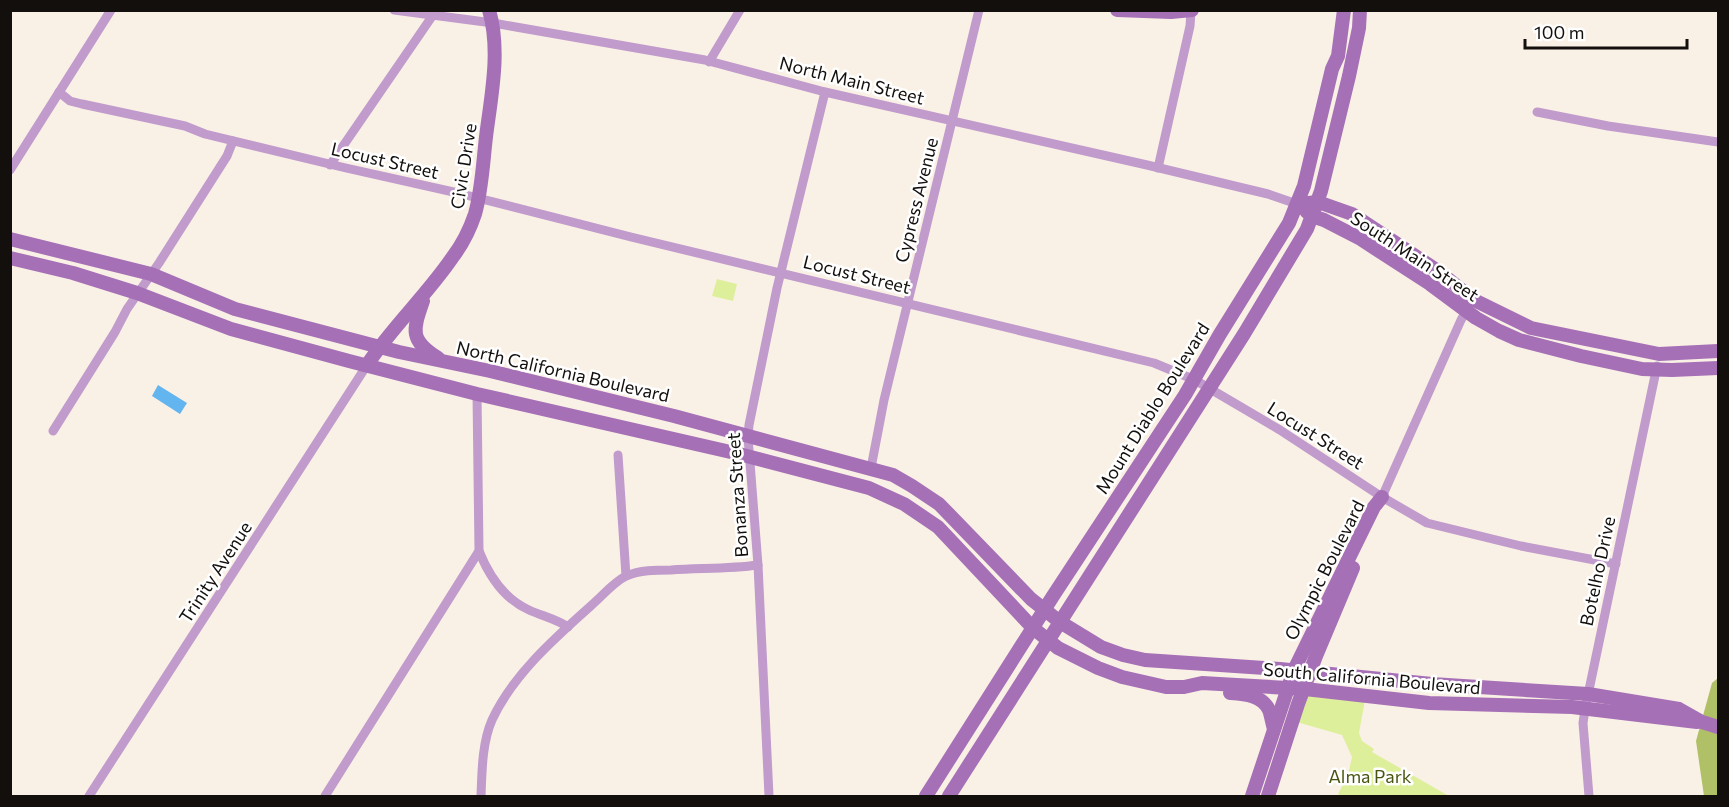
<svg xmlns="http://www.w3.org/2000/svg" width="1729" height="807" viewBox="0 0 1729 807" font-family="Commissioner,sans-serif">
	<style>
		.green { fill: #deef9c }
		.forest { fill: #afc067 }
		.water { fill: #63b5ef }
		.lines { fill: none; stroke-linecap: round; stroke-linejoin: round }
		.street { stroke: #c09bcc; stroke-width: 9 }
		.secondary { stroke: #a670b7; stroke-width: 14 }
		.labels { text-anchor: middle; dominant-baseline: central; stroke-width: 5; stroke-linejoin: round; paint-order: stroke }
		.street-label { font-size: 18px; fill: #120f0c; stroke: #fff }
		.park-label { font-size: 18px; fill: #4a5412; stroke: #fff }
	</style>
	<rect width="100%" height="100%" fill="#faf1e6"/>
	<!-- green -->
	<g class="green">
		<path d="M 717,279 L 737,284 L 733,301 L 712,296 Z"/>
		<path d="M 1305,689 L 1366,695 L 1359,733 L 1362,741 L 1374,749 L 1372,752 L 1449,796 L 1341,796 L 1338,794 L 1348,775 L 1352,757 L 1342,735 L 1293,721 Z"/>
	</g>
	<!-- forest -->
	<path class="forest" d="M 1718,678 L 1718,796 L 1704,796 L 1696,741 L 1712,683 Z"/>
	<!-- water -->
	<path class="water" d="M 158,385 L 187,403 L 180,414 L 152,396 Z"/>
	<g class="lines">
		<!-- street -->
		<g class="street">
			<path d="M 394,10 L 493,23 L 705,60 L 825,92 L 1147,165 L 1268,194 L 1297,204"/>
			<path d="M 709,62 L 740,10"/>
			<path d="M 59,92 L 70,101 L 82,104 L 185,126 L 205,134 L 346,168 L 458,193 L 631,237 L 1154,363 L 1195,380 L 1280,430 L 1382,497 L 1427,523 L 1521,546 L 1616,564"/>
			<path d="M 1537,112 L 1608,126 L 1718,142"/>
			<path d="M 330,165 L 433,15"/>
			<path d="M 1158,168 L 1190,26 L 1191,11"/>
			<path d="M 10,170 L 111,10"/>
			<path d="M 53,431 L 115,332 L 127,309 L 159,263 L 227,156 L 233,141"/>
			<path d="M 618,455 L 626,576"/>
			<path d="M 871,468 L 884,400 L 979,10"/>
			<path d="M 1382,497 L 1461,320 L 1469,306"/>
			<path d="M 479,551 C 489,576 504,599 529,610 C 542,616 556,619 568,627"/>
			<path d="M 89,796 L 367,365"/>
			<path d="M 325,796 L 479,551 L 477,394"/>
			<path d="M 481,796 C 482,771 482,743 492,720 C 513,674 558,635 594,603 C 604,594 614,582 626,576 C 640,570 656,570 671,570 C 700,568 729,569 758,565"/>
			<path d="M 769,796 L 758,565 L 748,437 L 749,425 L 777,288 L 825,92"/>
			<path d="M 1589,796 L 1583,723 L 1585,709 L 1657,366"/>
		</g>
		<!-- secondary -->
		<g class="secondary">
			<path d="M 1117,10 L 1171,12 L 1192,10"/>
			<path d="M 1308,203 L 1318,202 L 1352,214 L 1438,271 L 1474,300 L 1531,328 L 1659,354 L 1718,351"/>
			<path d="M 1306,211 L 1312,216 L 1324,220 L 1359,238 L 1430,284 L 1476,318 L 1499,331 L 1519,340 L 1581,356 L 1642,369 L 1672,370 L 1718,368"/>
			<path d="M 10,239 L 151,274 L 235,309 L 399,352 L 490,371 L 674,416 L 893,475 L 912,486 L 939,504 L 1031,599 L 1060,622 L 1101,647 L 1123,655 L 1145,660 L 1280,669 L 1432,684 L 1588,694 L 1679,709 L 1702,722 L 1718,727"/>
			<path d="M 10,258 L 73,273 L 137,293 L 231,329 L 349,361 L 477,394 L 735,453 L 869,488 L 904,504 L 938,527 L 1033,628 L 1058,648 L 1098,668 L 1122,677 L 1166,687 L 1184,687 L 1202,683 L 1305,689 L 1429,703 L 1572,707 L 1697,722"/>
			<path d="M 423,301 C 413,330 409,340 438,358"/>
			<path d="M 367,365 C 392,327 426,296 452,258 C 462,245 470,229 475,214 C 482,189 483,162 486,137 C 491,96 501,51 489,10"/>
			<path d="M 1230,693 C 1244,694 1262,695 1269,710 C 1271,715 1272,723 1274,729"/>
			<path d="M 926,796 L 1053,596 L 1185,395 L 1220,334 L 1289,223 L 1304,186 L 1332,69 L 1338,56 L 1344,10"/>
			<path d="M 949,796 L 1244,334 L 1307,229 L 1321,191 L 1349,76 L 1359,28 L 1360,10"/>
			<path d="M 1252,796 L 1294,670 L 1374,507 L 1382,497"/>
			<path d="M 1268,796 L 1298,704 L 1316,656 L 1353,568"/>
		</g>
	</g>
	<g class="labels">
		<!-- street labels -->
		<g class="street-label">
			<text transform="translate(852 80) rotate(14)">North Main Street</text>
			<text transform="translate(385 160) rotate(13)">Locust Street</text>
			<text transform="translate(463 166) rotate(-81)">Civic Drive</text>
			<text transform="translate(916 200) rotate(-76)">Cypress Avenue</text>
			<text transform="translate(1415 256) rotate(33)">South Main Street</text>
			<text transform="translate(857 274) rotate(14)">Locust Street</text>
			<text transform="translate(563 371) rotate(13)">North California Boulevard</text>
			<text transform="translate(1152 408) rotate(-58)">Mount Diablo Boulevard</text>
			<text transform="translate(1316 435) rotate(32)">Locust Street</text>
			<text transform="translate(737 495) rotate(-94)">Bonanza Street</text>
			<text transform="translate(1324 570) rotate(-63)">Olympic Boulevard</text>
			<text transform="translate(1597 571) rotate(-78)">Botelho Drive</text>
			<text transform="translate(215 572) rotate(-57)">Trinity Avenue</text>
			<text transform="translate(1372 678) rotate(5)">South California Boulevard</text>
		</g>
		<!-- park labels -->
		<g class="park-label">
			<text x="1370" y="776">Alma Park</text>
		</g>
	</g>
	<!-- border -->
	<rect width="1729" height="807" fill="none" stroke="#120f0c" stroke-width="24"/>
	<!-- scale -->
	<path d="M1525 39v9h162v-9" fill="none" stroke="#120f0c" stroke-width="3"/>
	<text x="1534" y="39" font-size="18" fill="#120f0c" stroke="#ffffff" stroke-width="4.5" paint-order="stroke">100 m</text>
</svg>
